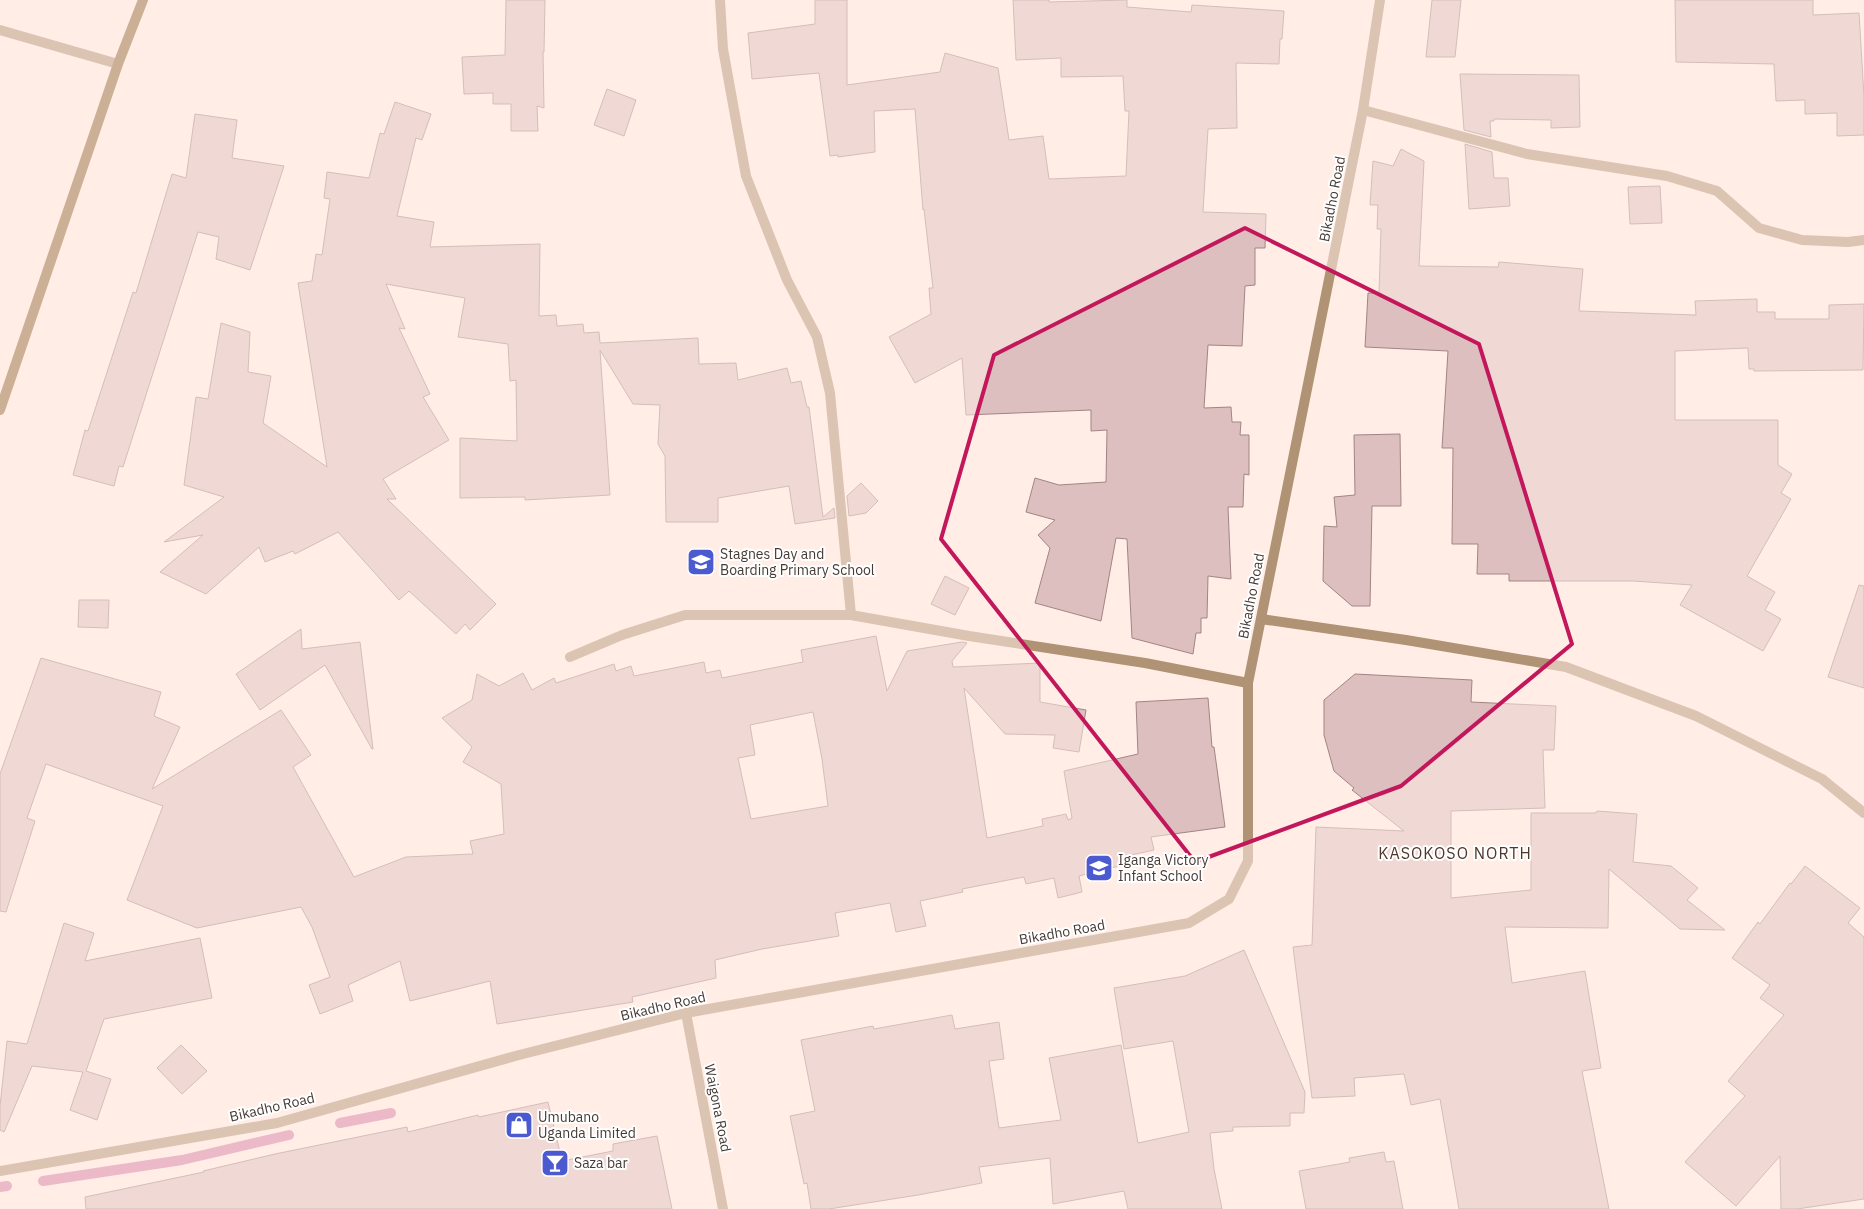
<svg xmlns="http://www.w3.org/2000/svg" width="1864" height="1209" viewBox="0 0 1864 1209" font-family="'IBM Plex Sans',sans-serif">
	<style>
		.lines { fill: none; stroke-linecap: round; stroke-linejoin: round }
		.stream { stroke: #d57aa5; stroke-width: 10 }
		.building { fill: #debfbf; stroke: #a18585; fill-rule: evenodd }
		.street { stroke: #b09374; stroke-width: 10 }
		.secondary { stroke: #8e6635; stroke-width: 10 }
		.marked { fill: none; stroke: #c2185b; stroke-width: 4; stroke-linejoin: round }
		.labels { text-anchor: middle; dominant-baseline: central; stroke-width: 4; stroke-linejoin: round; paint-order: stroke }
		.street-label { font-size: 14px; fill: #453a35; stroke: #fff }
		.poi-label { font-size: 14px; fill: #453a35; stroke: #fff; text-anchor: start }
		.quarter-label { font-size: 16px; letter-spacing: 1px; fill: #4e382e; stroke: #fff }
	</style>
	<rect width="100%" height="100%" fill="#ffede6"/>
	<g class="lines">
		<!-- stream -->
		<g class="stream">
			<path d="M 340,1123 L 391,1113"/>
			<path d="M 43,1181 L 182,1160 L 289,1135"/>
			<path d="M 0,1187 L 7,1186"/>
		</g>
	</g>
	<!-- building -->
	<g class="building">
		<path d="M 506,0 L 545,0 L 544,52 L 543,52 L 544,108 L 537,106 L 538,131 L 511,131 L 511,104 L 493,104 L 493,93 L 464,94 L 462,57 L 505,55 Z"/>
		<path d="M 815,0 L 847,0 L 847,85 L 940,72 L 945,53 L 998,68 L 1009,140 L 1043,136 L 1049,179 L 1126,176 L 1129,111 L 1125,111 L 1123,76 L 1061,77 L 1061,58 L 1016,60 L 1013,0 L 1049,0 L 1049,2 L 1127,0 L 1127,7 L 1191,12 L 1192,5 L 1284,11 L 1282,39 L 1280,39 L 1279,64 L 1236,63 L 1237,128 L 1208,129 L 1203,212 L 1266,214 L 1265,248 L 1255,248 L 1255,285 L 1245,286 L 1242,346 L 1208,345 L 1204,408 L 1231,407 L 1232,422 L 1241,422 L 1240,435 L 1249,435 L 1249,475 L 1244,474 L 1243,507 L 1228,507 L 1231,579 L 1208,576 L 1207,618 L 1201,618 L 1201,633 L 1196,633 L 1193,654 L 1132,638 L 1127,539 L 1116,538 L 1101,621 L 1035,603 L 1050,548 L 1038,535 L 1055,520 L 1026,512 L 1035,478 L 1059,485 L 1106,482 L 1107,430 L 1091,431 L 1091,410 L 966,415 L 962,358 L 915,383 L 889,337 L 931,314 L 929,288 L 933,288 L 924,209 L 923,210 L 915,109 L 874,111 L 875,152 L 838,157 L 838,155 L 830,156 L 819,73 L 752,79 L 748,33 L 815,24 Z"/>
		<path d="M 1432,0 L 1461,0 L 1455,57 L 1426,57 Z"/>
		<path d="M 1675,0 L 1813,0 L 1813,15 L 1859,13 L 1864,96 L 1864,135 L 1837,136 L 1837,113 L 1805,114 L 1805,100 L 1776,101 L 1774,64 L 1676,62 Z"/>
		<path d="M 1460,74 L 1579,75 L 1580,127 L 1551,128 L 1551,120 L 1494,119 L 1494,121 L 1490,121 L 1491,137 L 1464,130 Z"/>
		<path d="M 607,89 L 636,100 L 624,136 L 594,125 Z"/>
		<path d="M 395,102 L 431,114 L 422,140 L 416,138 L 397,216 L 434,222 L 430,247 L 540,244 L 539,316 L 556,315 L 557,326 L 583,324 L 584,333 L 599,332 L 600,343 L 698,338 L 699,364 L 736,363 L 738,380 L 787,368 L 791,383 L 801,381 L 807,407 L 809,407 L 823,517 L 834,508 L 835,518 L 795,524 L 789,486 L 718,498 L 718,522 L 666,522 L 665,456 L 658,444 L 660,405 L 633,404 L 600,350 L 610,495 L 525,500 L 525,497 L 460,498 L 460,438 L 517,441 L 516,380 L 510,381 L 508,344 L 458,337 L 465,298 L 386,284 L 405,329 L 399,328 L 430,394 L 423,397 L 449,440 L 383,479 L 396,499 L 387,499 L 496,604 L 470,630 L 465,624 L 456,634 L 409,591 L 399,600 L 338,532 L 295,554 L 293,551 L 265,562 L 259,547 L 206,594 L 160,572 L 203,535 L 164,542 L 224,497 L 184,485 L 196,397 L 208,399 L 221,323 L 250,332 L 248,372 L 271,376 L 263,423 L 327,467 L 298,283 L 312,281 L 316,254 L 322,255 L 330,199 L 324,198 L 327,172 L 369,178 L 380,133 L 384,134 Z"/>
		<path d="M 195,114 L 237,120 L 232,158 L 284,166 L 250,270 L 216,259 L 219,237 L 198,232 L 123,467 L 119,466 L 114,486 L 73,475 L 85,430 L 88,431 L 133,292 L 136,293 L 172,174 L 186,178 Z"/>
		<path d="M 1465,144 L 1492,152 L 1494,178 L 1508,178 L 1510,206 L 1469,209 Z"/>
		<path d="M 1401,149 L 1424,161 L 1419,266 L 1498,267 L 1499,262 L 1583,269 L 1579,311 L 1696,315 L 1695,301 L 1757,299 L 1757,312 L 1775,312 L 1775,319 L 1829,319 L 1829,305 L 1864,304 L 1863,370 L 1754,371 L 1754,369 L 1749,369 L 1748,348 L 1675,351 L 1675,420 L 1778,420 L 1778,465 L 1792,474 L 1781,493 L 1791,499 L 1747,576 L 1775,592 L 1765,610 L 1781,619 L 1763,651 L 1680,605 L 1692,585 L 1633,581 L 1509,581 L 1509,574 L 1477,574 L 1478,544 L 1452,544 L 1453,448 L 1442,448 L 1448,351 L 1365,347 L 1368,293 L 1379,293 L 1381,229 L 1377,229 L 1378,205 L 1370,205 L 1373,161 L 1393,166 Z"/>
		<path d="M 1660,186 L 1662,223 L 1630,224 L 1628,187 Z"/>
		<path d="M 1400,434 L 1401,506 L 1372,506 L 1370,606 L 1352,606 L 1323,581 L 1324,526 L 1337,527 L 1334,497 L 1355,495 L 1354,435 Z"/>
		<path d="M 861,483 L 878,501 L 866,513 L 849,516 L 847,496 Z"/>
		<path d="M 945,576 L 969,588 L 955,615 L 931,604 Z"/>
		<path d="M 1859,585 L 1864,586 L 1864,688 L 1828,677 Z"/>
		<path d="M 79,600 L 109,600 L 108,628 L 78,627 Z"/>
		<path d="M 301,629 L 302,649 L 360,642 L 373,749 L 372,749 L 325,665 L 260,710 L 236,674 Z"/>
		<path d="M 876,636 L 887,691 L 907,651 L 962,642 L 967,643 L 952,661 L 953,667 L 1040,663 L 1040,702 L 1086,710 L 1079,752 L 1053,748 L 1055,735 L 1005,734 L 964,688 L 987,838 L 1043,826 L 1042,819 L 1066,814 L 1068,820 L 1072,818 L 1064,771 L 1138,754 L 1136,702 L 1208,698 L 1212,747 L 1214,747 L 1225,827 L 1151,837 L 1154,850 L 1122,857 L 1123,865 L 1079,876 L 1082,892 L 1058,898 L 1054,878 L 1026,884 L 1024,877 L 962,889 L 963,892 L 920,901 L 926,926 L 896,932 L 890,903 L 835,913 L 839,936 L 762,949 L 715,960 L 716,978 L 632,997 L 633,1002 L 497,1024 L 490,981 L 410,1001 L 400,961 L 348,985 L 353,1001 L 320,1014 L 309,985 L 330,977 L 312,927 L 301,907 L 197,928 L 127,900 L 163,806 L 46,764 L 27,818 L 35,821 L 6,912 L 0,911 L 0,774 L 41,658 L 161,692 L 154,716 L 180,727 L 152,789 L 281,710 L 311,755 L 293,767 L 354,877 L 406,857 L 473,854 L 470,841 L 504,834 L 501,784 L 463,762 L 472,747 L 442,718 L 472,700 L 477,674 L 499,686 L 523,673 L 532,690 L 554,678 L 556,683 L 614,664 L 616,671 L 631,666 L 634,676 L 704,662 L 706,673 L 720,670 L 722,678 L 803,662 L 801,650 ZM 813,712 L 822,759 L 828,806 L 751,819 L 738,758 L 755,755 L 750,725 Z"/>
		<path d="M 1355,674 L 1472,680 L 1471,702 L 1556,706 L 1554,750 L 1543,750 L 1545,808 L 1451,811 L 1451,898 L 1531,890 L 1531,813 L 1596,813 L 1597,811 L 1637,814 L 1633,862 L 1671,866 L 1698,888 L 1687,900 L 1725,930 L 1680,929 L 1609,869 L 1608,928 L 1505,927 L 1512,983 L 1585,971 L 1601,1068 L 1582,1071 L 1609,1209 L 1459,1209 L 1440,1099 L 1411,1105 L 1404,1074 L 1354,1078 L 1355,1096 L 1312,1098 L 1293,947 L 1312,945 L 1316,827 L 1404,831 L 1352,790 L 1354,788 L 1334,771 L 1324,735 L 1324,700 Z"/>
		<path d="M 1805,866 L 1860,908 L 1848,923 L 1864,937 L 1864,1199 L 1797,1209 L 1781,1209 L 1780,1156 L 1736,1206 L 1685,1162 L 1745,1096 L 1728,1081 L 1784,1015 L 1760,998 L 1770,985 L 1732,958 L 1758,922 L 1760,924 L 1790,883 L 1791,884 Z"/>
		<path d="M 64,923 L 94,933 L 85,961 L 200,938 L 212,998 L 104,1019 L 86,1071 L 111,1079 L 97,1120 L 70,1110 L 83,1072 L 32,1066 L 4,1132 L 0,1130 L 0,1106 L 7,1041 L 27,1044 Z"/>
		<path d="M 1244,950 L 1305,1092 L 1304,1113 L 1290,1113 L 1290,1126 L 1233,1127 L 1233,1131 L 1210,1133 L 1214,1169 L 1222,1209 L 1128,1209 L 1124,1191 L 1053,1204 L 1050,1158 L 979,1167 L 982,1183 L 918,1195 L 829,1209 L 811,1209 L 807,1183 L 804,1184 L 790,1116 L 815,1111 L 801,1040 L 873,1026 L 874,1029 L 952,1015 L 955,1029 L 999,1022 L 1004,1059 L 989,1061 L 999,1128 L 1061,1120 L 1049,1058 L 1121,1045 L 1138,1143 L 1189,1132 L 1173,1041 L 1124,1049 L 1114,988 L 1185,976 Z"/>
		<path d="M 181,1045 L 207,1071 L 182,1094 L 157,1068 Z"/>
		<path d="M 548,1102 L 562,1161 L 613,1151 L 613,1144 L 657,1136 L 672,1209 L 86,1209 L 85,1197 L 204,1172 L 203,1171 L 275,1154 L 407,1127 L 408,1132 L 478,1115 L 479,1117 Z"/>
		<path d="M 1384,1152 L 1386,1162 L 1394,1161 L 1403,1209 L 1306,1209 L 1299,1171 L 1350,1162 L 1349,1158 Z"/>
	</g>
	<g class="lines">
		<!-- street -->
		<g class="street">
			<path d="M 720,0 L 723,49 L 746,176 L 787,280 L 817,337 L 830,393 L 851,615"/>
			<path d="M 0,30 L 118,64"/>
			<path d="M 1363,110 L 1527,154 L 1667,176 L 1717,191 L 1759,228 L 1802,240 L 1848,242 L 1864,240"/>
			<path d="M 1261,619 L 1406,640 L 1566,667 L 1696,716 L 1822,779 L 1864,813"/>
			<path d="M 570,657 L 622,635 L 685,615 L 851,615 L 969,636 L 1145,663 L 1248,683"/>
			<path d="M 686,1013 L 723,1209"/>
			<path d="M 0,1171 L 277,1123 L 519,1055 L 686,1013 L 1189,923 L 1229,899 L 1248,861 L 1248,683 L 1363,110 L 1380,0"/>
		</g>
		<!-- secondary -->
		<path class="secondary" d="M 0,410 L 118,64 L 143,0"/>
	</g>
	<!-- marked area -->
	<path d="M0 0H1864V1209H0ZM 1245,228 L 1479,344 L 1572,644 L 1401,786 L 1195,862 L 941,539 L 994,355 Z" fill="#ffede6" fill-opacity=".55" fill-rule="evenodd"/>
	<path class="marked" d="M 1245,228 L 1479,344 L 1572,644 L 1401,786 L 1195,862 L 941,539 L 994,355 Z"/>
	<!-- icons -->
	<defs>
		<symbol id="school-square" viewBox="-11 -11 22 22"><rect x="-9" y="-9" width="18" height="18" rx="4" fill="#4c5acf" stroke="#fff"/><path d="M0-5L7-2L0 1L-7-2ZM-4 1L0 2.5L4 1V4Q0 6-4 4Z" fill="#fff"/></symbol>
		<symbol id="shop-square" viewBox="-11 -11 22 22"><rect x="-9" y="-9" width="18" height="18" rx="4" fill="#4c5acf" stroke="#fff"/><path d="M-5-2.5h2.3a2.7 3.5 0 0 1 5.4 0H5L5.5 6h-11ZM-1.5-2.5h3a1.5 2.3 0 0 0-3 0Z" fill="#fff"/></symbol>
		<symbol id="bar-square" viewBox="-11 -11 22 22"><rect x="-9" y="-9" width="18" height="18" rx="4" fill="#4c5acf" stroke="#fff"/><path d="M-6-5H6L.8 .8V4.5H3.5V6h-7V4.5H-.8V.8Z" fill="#fff"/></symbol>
	</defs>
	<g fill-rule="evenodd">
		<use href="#school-square" x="685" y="546" width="32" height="32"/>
		<use href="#school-square" x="1083" y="852" width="32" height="32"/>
		<use href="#shop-square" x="503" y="1109" width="32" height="32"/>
		<use href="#bar-square" x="539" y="1147" width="32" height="32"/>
	</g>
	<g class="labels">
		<!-- street labels -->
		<g class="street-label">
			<text transform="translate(1332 199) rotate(-79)">Bikadho Road</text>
			<text transform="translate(1251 596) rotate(-79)">Bikadho Road</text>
			<text transform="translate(1062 932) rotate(-10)">Bikadho Road</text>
			<text transform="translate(663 1006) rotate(-13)">Bikadho Road</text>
			<text transform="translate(272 1107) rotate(-13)">Bikadho Road</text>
			<text transform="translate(718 1108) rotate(79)">Waigona Road</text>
		</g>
		<!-- poi labels -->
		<g class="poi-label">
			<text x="720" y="554">Stagnes Day and<tspan x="720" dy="16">Boarding Primary School</tspan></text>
			<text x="1118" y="860">Iganga Victory<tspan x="1118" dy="16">Infant School</tspan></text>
			<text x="538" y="1117">Umubano<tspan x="538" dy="16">Uganda Limited</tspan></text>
			<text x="574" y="1163">Saza bar</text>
		</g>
		<!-- quarter labels -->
		<g class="quarter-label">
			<text x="1455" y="853">KASOKOSO NORTH</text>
		</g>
	</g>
</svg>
